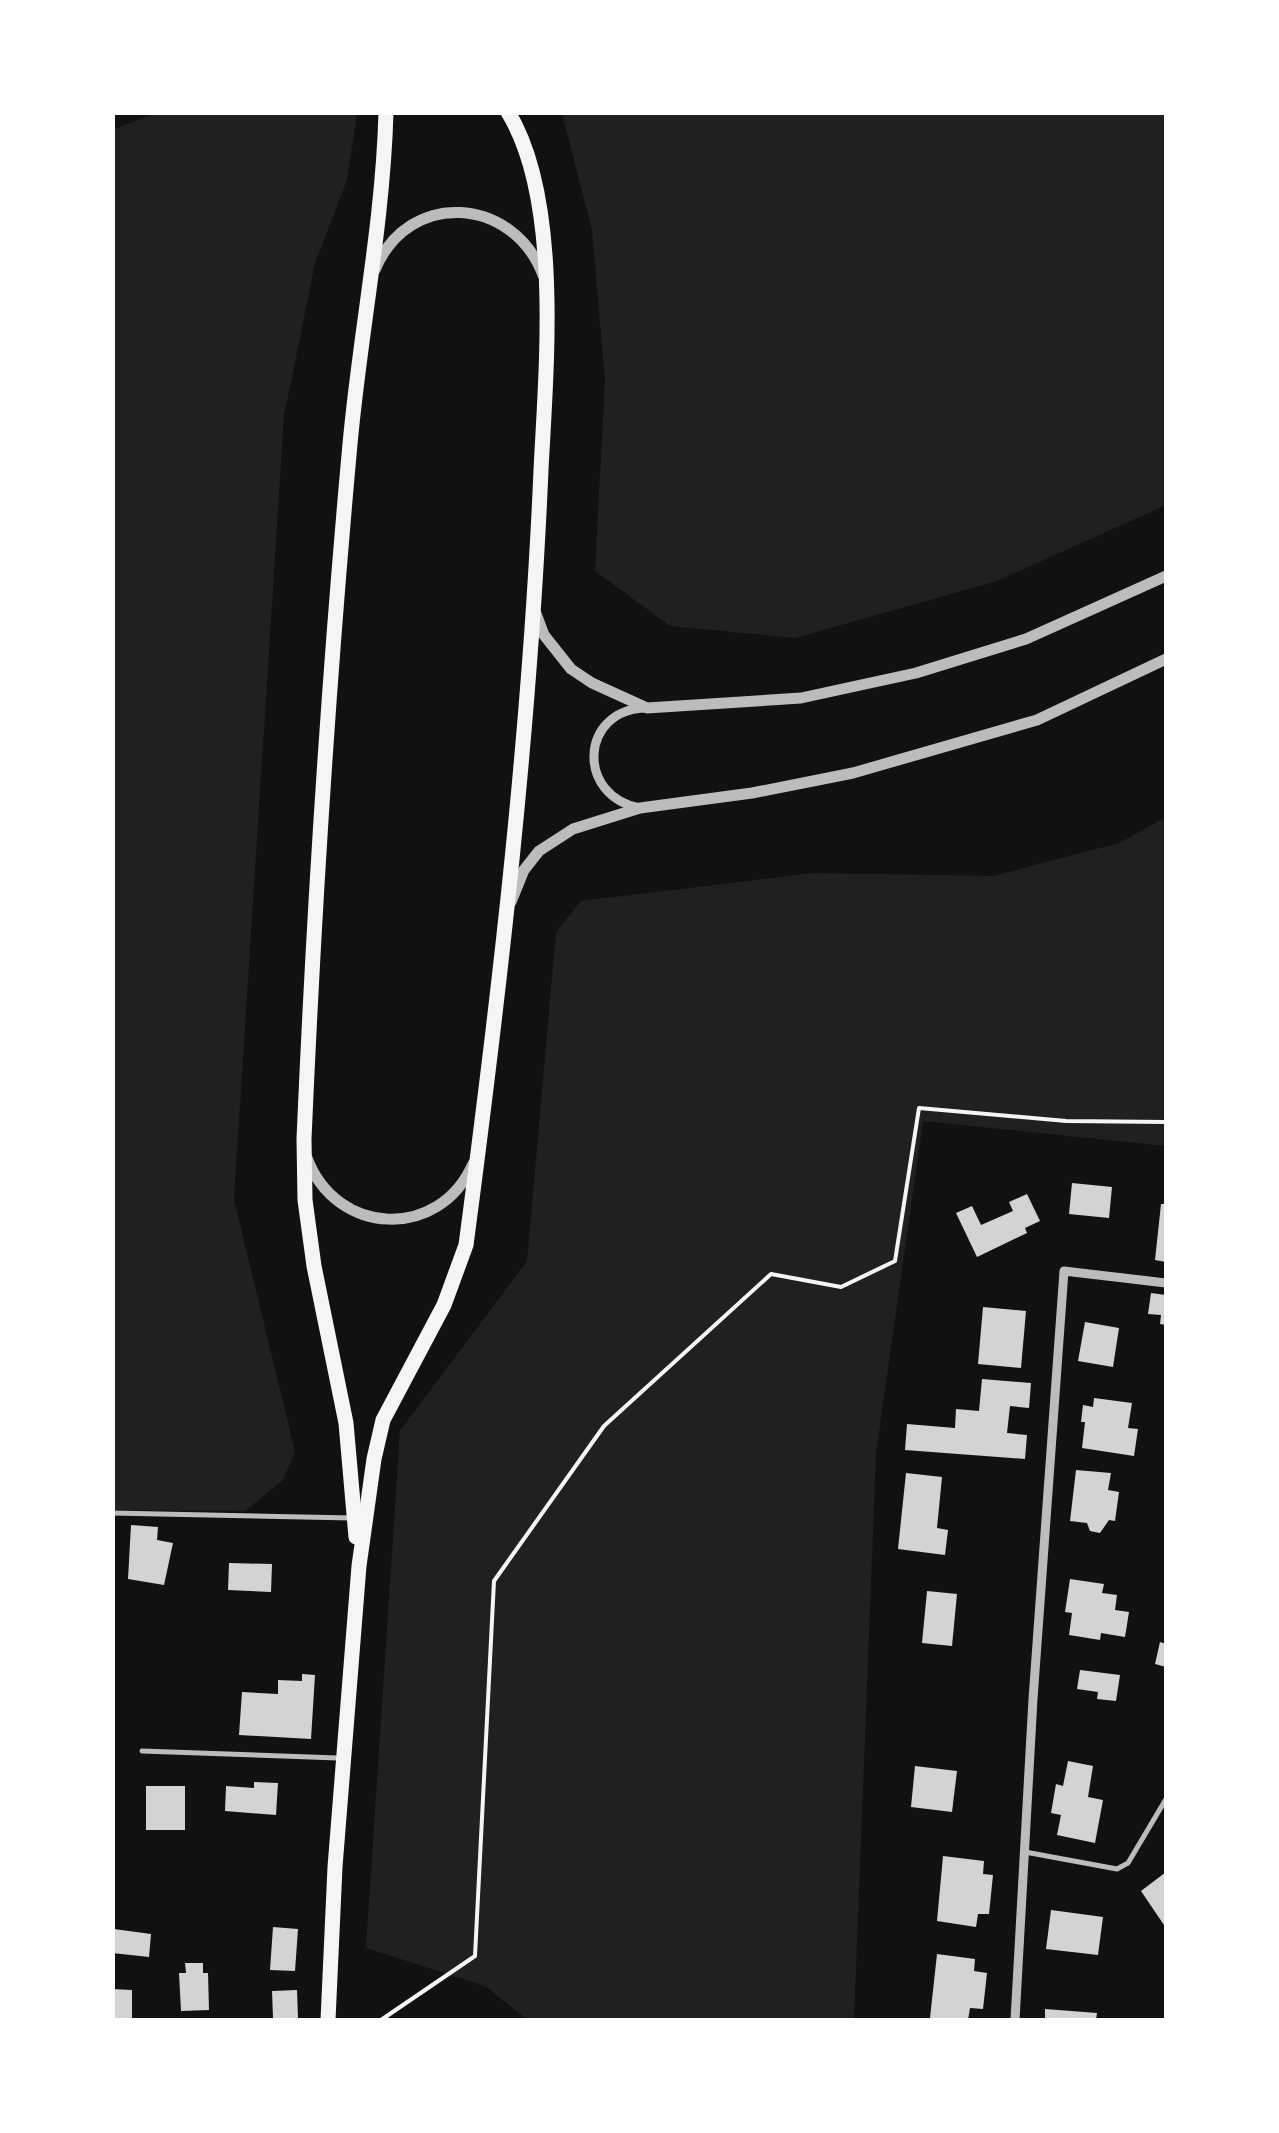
<svg xmlns="http://www.w3.org/2000/svg" width="1279" height="2133" viewBox="0 0 1279 2133" font-family="'PT Sans Narrow',sans-serif">
	<style>
		.green { fill: #202020 }
		.building { fill: #d3d3d3 }
		.lines { fill: none; stroke-linecap: round; stroke-linejoin: round }
		.path { stroke: #f5f5f5; stroke-width: 4 }
		.service { stroke: #bcbcbc; stroke-width: 5 }
		.minor { stroke: #bcbcbc; stroke-width: 9 }
		.tertiary { stroke: #bcbcbc; stroke-width: 11 }
		.primary { stroke: #f5f5f5; stroke-width: 15 }
	</style>
	<rect width="100%" height="100%" fill="#111"/>
	<!-- green -->
	<g class="green">
		<path d="M 156,113 L 357,113 L 347,180 L 315,263 L 284,416 L 234,1199 L 295,1452 L 283,1480 L 245,1511 L 113,1510 L 112,130 Z"/>
		<path d="M 562,113 L 1166,113 L 1166,505 L 997,581 L 795,638 L 670,626 L 595,571 L 605,380 L 592,231 Z"/>
		<path d="M 1166,817 L 1166,1146 L 923,1121 L 876,1454 L 854,2020 L 528,2020 L 485,1986 L 366,1948 L 400,1431 L 527,1261 L 556,932 L 581,901 L 814,873 L 993,876 L 1119,843 Z"/>
	</g>
	<!-- building -->
	<g class="building">
		<path d="M 1072,1183 L 1112,1187 L 1109,1218 L 1069,1214 Z"/>
		<path d="M 1027,1194 L 1040,1221 L 1025,1228 L 1027,1233 L 977,1257 L 956,1213 L 972,1206 L 981,1225 L 1013,1211 L 1009,1202 Z"/>
		<path d="M 1161,1204 L 1166,1204 L 1166,1262 L 1155,1260 Z"/>
		<path d="M 1151,1293 L 1166,1295 L 1166,1325 L 1160,1324 L 1161,1315 L 1148,1314 Z"/>
		<path d="M 983,1307 L 1026,1311 L 1021,1368 L 978,1364 Z"/>
		<path d="M 1085,1322 L 1119,1328 L 1113,1367 L 1078,1361 Z"/>
		<path d="M 982,1379 L 1031,1383 L 1029,1408 L 1010,1406 L 1007,1433 L 1027,1435 L 1025,1459 L 905,1450 L 907,1424 L 955,1428 L 956,1409 L 979,1411 Z"/>
		<path d="M 1094,1398 L 1132,1403 L 1128,1428 L 1138,1429 L 1134,1456 L 1082,1448 L 1085,1422 L 1081,1422 L 1083,1405 L 1093,1407 Z"/>
		<path d="M 1076,1470 L 1111,1473 L 1108,1490 L 1119,1492 L 1115,1521 L 1109,1520 L 1100,1533 L 1090,1531 L 1087,1523 L 1070,1521 Z"/>
		<path d="M 906,1473 L 942,1477 L 937,1528 L 948,1530 L 945,1555 L 898,1549 Z"/>
		<path d="M 131,1525 L 158,1527 L 157,1540 L 173,1543 L 164,1585 L 128,1579 Z"/>
		<path d="M 229,1563 L 272,1564 L 271,1592 L 228,1590 Z"/>
		<path d="M 1070,1579 L 1104,1584 L 1102,1593 L 1117,1595 L 1115,1610 L 1129,1612 L 1125,1637 L 1101,1633 L 1100,1640 L 1069,1635 L 1072,1613 L 1065,1612 Z"/>
		<path d="M 927,1591 L 957,1594 L 952,1646 L 922,1643 Z"/>
		<path d="M 1160,1642 L 1166,1644 L 1166,1667 L 1155,1664 Z"/>
		<path d="M 1080,1670 L 1120,1675 L 1116,1701 L 1097,1699 L 1098,1692 L 1077,1689 Z"/>
		<path d="M 302,1674 L 315,1675 L 311,1739 L 239,1735 L 242,1692 L 278,1694 L 278,1680 L 302,1681 Z"/>
		<path d="M 1068,1761 L 1093,1766 L 1088,1797 L 1103,1800 L 1095,1843 L 1057,1835 L 1061,1815 L 1051,1813 L 1056,1784 L 1063,1786 Z"/>
		<path d="M 915,1766 L 957,1771 L 952,1812 L 911,1807 Z"/>
		<path d="M 254,1782 L 278,1783 L 276,1815 L 225,1811 L 226,1786 L 254,1788 Z"/>
		<rect x="146" y="1786" width="39" height="44"/>
		<path d="M 943,1856 L 984,1861 L 983,1874 L 993,1875 L 989,1914 L 978,1914 L 976,1927 L 937,1921 Z"/>
		<path d="M 1166,1872 L 1166,1928 L 1141,1891 Z"/>
		<path d="M 1051,1910 L 1103,1917 L 1098,1955 L 1046,1949 Z"/>
		<path d="M 273,1927 L 298,1929 L 295,1971 L 270,1970 Z"/>
		<path d="M 114,1929 L 151,1934 L 149,1957 L 112,1953 Z"/>
		<path d="M 937,1954 L 975,1959 L 974,1971 L 987,1973 L 983,2009 L 970,2008 L 968,2020 L 930,2018 Z"/>
		<path d="M 185,1963 L 203,1963 L 203,1973 L 208,1973 L 209,2010 L 181,2011 L 179,1973 L 186,1973 Z"/>
		<path d="M 112,1989 L 132,1990 L 132,2020 L 112,2020 Z"/>
		<path d="M 297,1990 L 298,2018 L 273,2018 L 272,1991 Z"/>
		<path d="M 1045,2009 L 1097,2013 L 1096,2020 L 1045,2020 Z"/>
	</g>
	<g class="lines">
		<!-- path -->
		<path class="path" d="M 381,2020 L 475,1956 L 494,1581 L 604,1426 L 771,1274 L 841,1287 L 895,1261 L 919,1108 L 1066,1121 L 1166,1122"/>
		<!-- service -->
		<g class="service">
			<path d="M 112,1513 L 352,1518"/>
			<path d="M 142,1751 L 338,1758"/>
			<path d="M 1025,1852 L 1117,1869 L 1128,1863 L 1166,1799"/>
		</g>
		<!-- minor -->
		<g class="minor">
			<path d="M 640,808 C 576,796 580,711 644,708"/>
			<path d="M 1015,2020 L 1033,1699 L 1064,1271 L 1166,1283"/>
		</g>
		<!-- tertiary -->
		<g class="tertiary">
			<path d="M 375,270 C 408,189 513,196 543,275"/>
			<path d="M 535,611 L 544,635 L 571,669 L 592,683 L 647,708 L 801,698 L 916,673 L 1026,639 L 1166,576"/>
			<path d="M 511,902 L 524,870 L 539,851 L 573,829 L 640,808 L 752,793 L 853,773 L 1037,720 L 1166,659"/>
			<path d="M 307,1158 C 336,1236 439,1241 473,1164"/>
		</g>
		<!-- primary -->
		<g class="primary">
			<path d="M 356,1537 L 346,1423 L 314,1266 L 305,1200 L 304,1139 C 314,907 329,675 350,444 C 360,333 383,224 386,112"/>
			<path d="M 328,2020 L 335,1867 L 359,1566 L 374,1459 L 383,1420 L 444,1305 L 466,1245 C 500,988 530,729 541,470 C 546,369 562,200 508,112"/>
		</g>
	</g>
	<!-- border -->
	<rect width="1279" height="2133" fill="none" stroke="#ffffff" stroke-width="230"/>
</svg>
